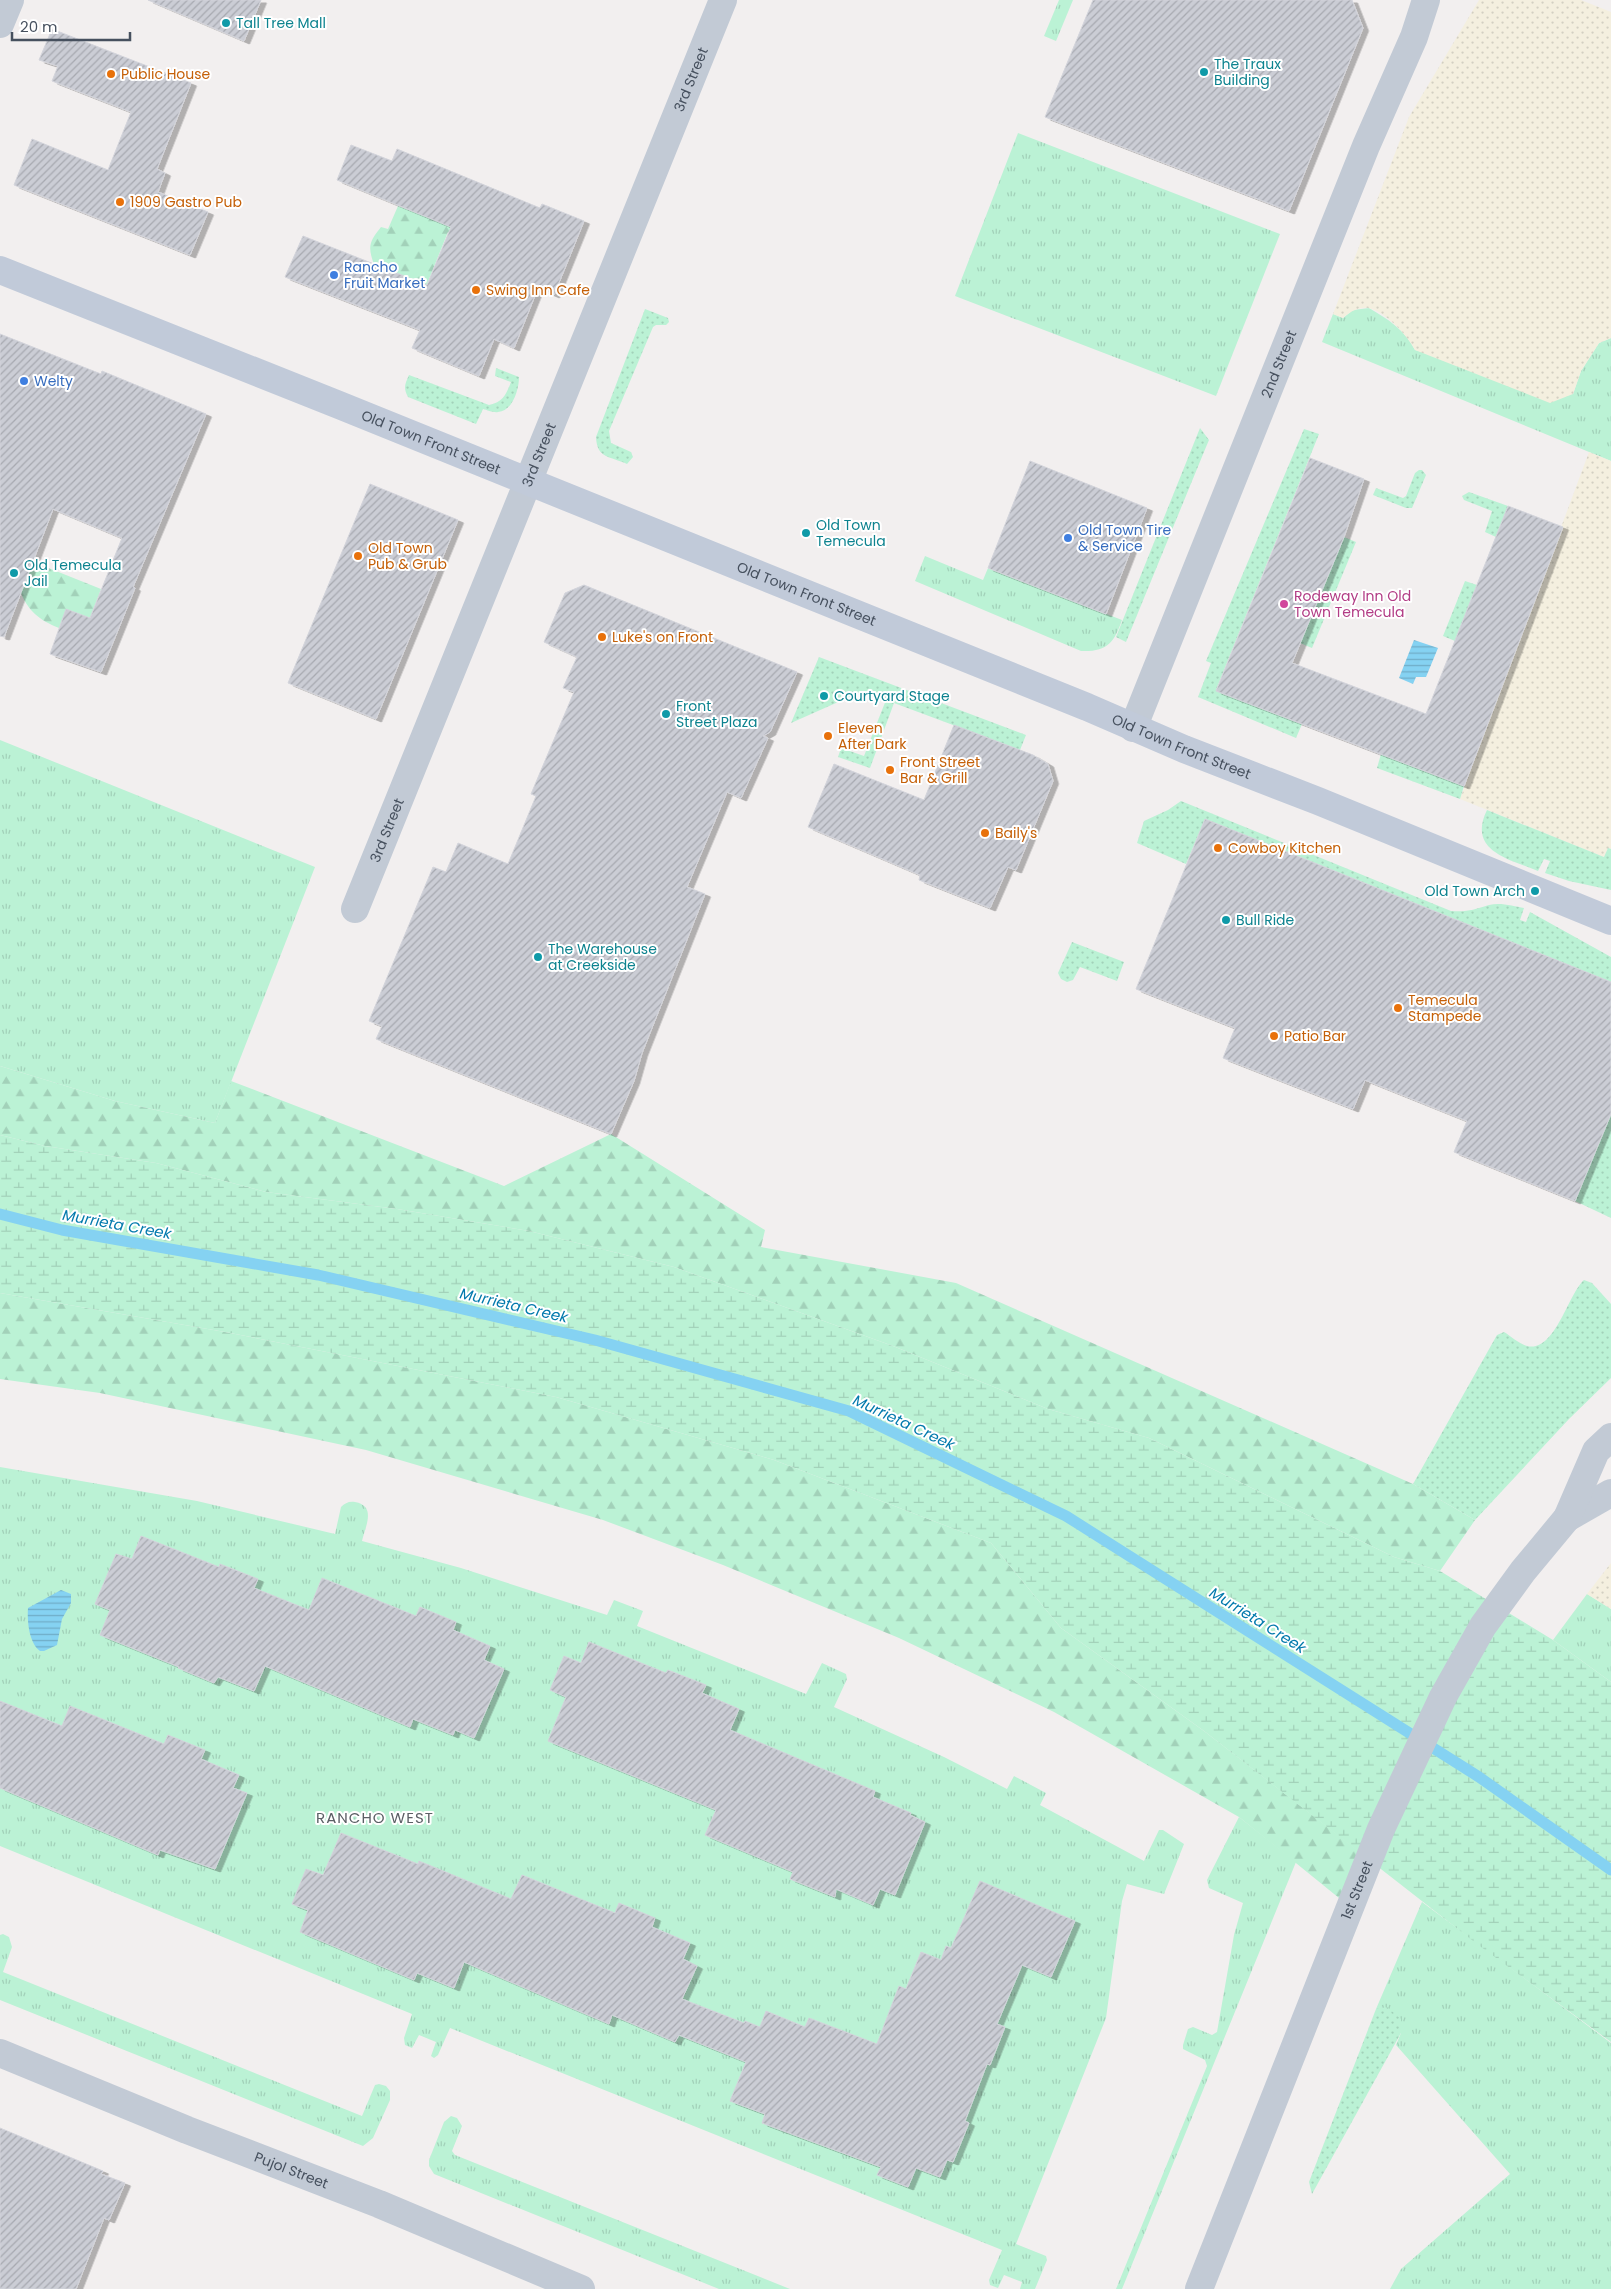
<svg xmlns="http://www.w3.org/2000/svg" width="1611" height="2289" viewBox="0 0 1611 2289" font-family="Poppins,sans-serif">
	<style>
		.grass { fill: url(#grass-tufts) }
		.forest { fill: url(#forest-firs) }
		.wetland { fill: url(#wetland-marsh) }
		.sand { fill: url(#sand-dots) }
		.garden { fill: url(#garden-dots) }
		.water { fill: url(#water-rules) }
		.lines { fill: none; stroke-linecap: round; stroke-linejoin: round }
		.stream { stroke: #85d2f2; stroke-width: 11 }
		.building { fill: url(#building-hatch); stroke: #d3d4db; filter: url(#shadow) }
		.minor { stroke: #c2cad5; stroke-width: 28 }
		.tertiary { stroke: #c2cad5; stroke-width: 28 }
		.secondary { stroke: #c1cad9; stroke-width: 28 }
		.culture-dot { fill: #0f9aa8; stroke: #fff; stroke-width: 2 }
		.food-dot { fill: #e8710a; stroke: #fff; stroke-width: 2 }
		.shop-dot { fill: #3f7fe0; stroke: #fff; stroke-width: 2 }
		.hotel-dot { fill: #d1479c; stroke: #fff; stroke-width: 2 }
		.labels { text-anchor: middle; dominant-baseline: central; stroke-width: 4; stroke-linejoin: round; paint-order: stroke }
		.culture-label { font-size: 14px; fill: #0d838f; stroke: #fff; text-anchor: start }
		.food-label { font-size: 14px; fill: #c56008; stroke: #fff; text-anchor: start }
		.street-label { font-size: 14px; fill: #46505e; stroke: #fff }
		.shop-label { font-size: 14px; fill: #366cbe; stroke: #fff; text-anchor: start }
		.hotel-label { font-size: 14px; fill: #b23c85; stroke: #fff; text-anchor: start }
		.water-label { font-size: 15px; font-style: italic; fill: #037aad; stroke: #fff }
		.neighbourhood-label { font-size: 15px; letter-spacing: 1px; fill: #5b5f65; stroke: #fff }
	</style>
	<defs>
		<pattern id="grass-tufts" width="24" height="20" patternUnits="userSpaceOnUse" patternTransform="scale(1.25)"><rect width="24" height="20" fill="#bbf2d5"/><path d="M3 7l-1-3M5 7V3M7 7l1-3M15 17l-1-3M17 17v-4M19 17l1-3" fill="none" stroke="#a2d1b9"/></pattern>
		<pattern id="forest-firs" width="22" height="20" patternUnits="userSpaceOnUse" patternTransform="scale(1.25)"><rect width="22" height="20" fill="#bbf2d5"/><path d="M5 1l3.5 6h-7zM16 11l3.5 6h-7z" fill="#a2d1b9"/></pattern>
		<pattern id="wetland-marsh" width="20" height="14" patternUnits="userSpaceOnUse" patternTransform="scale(1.25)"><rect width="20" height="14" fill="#bbf2d5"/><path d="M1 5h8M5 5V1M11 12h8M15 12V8" fill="none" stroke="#a2d1b9"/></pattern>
		<pattern id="sand-dots" width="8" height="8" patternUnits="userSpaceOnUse" patternTransform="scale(1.25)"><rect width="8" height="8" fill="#f4efdf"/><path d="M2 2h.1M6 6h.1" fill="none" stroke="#d3cfc2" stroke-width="1.8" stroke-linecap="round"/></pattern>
		<pattern id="garden-dots" width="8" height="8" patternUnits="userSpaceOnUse" patternTransform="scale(1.25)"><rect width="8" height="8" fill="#bbf2d5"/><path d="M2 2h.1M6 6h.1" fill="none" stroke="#a2d1b9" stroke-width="1.8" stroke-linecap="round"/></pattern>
		<pattern id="water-rules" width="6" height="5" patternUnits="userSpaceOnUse" patternTransform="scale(1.25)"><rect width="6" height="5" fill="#85d2f2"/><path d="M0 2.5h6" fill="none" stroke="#6fadc7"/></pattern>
		<pattern id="building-hatch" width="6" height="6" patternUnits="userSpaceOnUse" patternTransform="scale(1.25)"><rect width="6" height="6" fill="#cbcdd5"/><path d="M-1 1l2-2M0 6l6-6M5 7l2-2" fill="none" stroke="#a7a9b0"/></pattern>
		<filter id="shadow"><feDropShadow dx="5.5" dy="3" stdDeviation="0" flood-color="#0004"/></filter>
	</defs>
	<rect width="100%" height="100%" fill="#f2efef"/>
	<!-- grass -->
	<g class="grass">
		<path d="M 1059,0 L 1073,0 L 1056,41 L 1044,36 Z"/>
		<path d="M 1018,133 L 1280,234 L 1216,396 L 955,296 Z"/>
		<path d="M 1369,308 C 1388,319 1405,330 1415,350 L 1573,394 L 1581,371 L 1599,343 L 1611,338 L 1611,461 L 1322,342 L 1333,314 L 1343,318 L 1353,310 Z"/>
		<path d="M 925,556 L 983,580 L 988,568 L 1122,620 C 1114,643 1107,652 1081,651 L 915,581 Z"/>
		<path d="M 0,740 L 315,867 L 215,1123 L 115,1101 L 0,1066 Z"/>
		<path d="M 0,1467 L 197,1501 L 335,1534 L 341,1507 C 345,1503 349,1501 355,1502 C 377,1506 365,1527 362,1541 L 461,1568 L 607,1615 L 614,1600 L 643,1611 L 637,1626 L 806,1694 L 822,1663 L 846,1674 L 847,1679 L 834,1707 L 944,1757 L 1007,1789 L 1014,1776 L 1046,1793 L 1040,1805 L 1144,1861 L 1159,1830 L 1163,1830 L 1184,1844 L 1164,1894 L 1127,1884 L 1122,1901 L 1106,2018 L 1016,2244 L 1046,2256 L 1047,2260 L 1035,2289 L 1020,2289 L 1022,2282 L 1004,2275 L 998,2288 L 990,2285 L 989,2280 L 1002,2250 L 450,2028 L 438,2055 L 434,2058 L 431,2056 L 436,2042 L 419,2035 L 412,2048 L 405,2045 L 404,2038 L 412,2014 L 0,1846 Z"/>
		<path d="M 1587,1594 L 1611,1609 L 1611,1682 L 1553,1640 Z"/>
		<path d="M 1239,1817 L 1296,1862 L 1122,2289 L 1116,2289 L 1207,2066 L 1205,2060 L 1183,2049 L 1183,2045 L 1188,2029 L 1193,2027 L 1212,2035 L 1217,2032 L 1234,1935 L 1243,1903 L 1209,1888 L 1207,1880 Z"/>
		<path d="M 1422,1902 L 1611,2043 L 1611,2289 L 1390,2289 L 1401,2269 L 1510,2174 L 1396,2045 L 1401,2033 L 1376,2009 Z"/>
		<path d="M 3,1934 L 9,1937 L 12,1947 L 3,1972 L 362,2116 L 375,2085 L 379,2084 L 386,2086 L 390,2091 L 390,2100 L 373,2138 L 363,2146 L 0,2000 L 0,1935 Z"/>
		<path d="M 451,2116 L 457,2118 L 462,2126 L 452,2151 L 455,2155 L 790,2289 L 719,2289 L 434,2174 L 429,2166 L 429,2160 L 444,2122 Z"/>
	</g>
	<!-- forest -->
	<g class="forest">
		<path d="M 398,206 L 419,214 L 422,206 L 476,243 L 448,232 L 421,299 L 385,268 L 374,264 C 367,246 370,241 381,227 L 388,229 Z"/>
		<path d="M 31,561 L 101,589 L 90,618 L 66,610 L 59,628 C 39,620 28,611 20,591 Z"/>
		<path d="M 0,1066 L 115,1101 L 215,1123 L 231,1081 L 504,1186 L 611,1134 L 765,1230 L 761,1247 L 956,1283 L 1413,1484 L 1475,1520 L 1440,1571 L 1394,1557 L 1149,1438 L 1048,1409 L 893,1346 L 674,1267 L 529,1231 L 397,1209 L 266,1192 L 156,1163 L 45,1146 L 0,1135 Z"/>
		<path d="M 0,1293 L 225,1332 L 556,1397 L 774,1460 L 991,1543 L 1061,1628 L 1204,1731 L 1369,1859 L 1339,1898 L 1239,1817 L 1054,1712 L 899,1638 L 723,1565 L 603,1520 L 366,1450 L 100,1393 L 0,1379 Z"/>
	</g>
	<!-- wetland -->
	<path class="wetland" d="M 0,1135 L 45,1146 L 156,1163 L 266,1192 L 397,1209 L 529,1231 L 674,1267 L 893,1346 L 1048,1409 L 1149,1438 L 1394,1557 L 1440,1571 L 1553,1640 L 1611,1682 L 1611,2042 L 1477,1944 L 1204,1731 L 1061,1628 L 991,1543 L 774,1460 L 556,1397 L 225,1332 L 0,1293 Z"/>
	<!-- sand -->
	<g class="sand">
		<path d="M 1479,0 L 1581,0 L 1611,12 L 1611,338 L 1599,343 L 1581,371 L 1573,394 L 1550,403 L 1415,350 C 1408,336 1385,311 1368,308 C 1358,307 1350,312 1343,318 L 1333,314 L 1409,117 Z"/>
		<path d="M 1589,452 L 1611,461 L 1611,849 L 1608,848 L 1604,857 L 1460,799 Z"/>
		<path d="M 1611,1563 L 1611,1609 L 1587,1594 Z"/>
	</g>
	<!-- garden -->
	<g class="garden">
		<path d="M 645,309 L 668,318 L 669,322 L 666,325 L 656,325 L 653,327 L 609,431 L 611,443 L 631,452 L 633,457 L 627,464 C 610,456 597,459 596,437 Z"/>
		<path d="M 496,368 L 519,377 C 519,389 513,411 498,412 C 494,413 487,410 483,409 L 476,424 L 408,397 C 403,388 405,384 409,375 L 489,405 C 503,402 506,395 511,382 L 495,376 Z"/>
		<path d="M 1200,428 L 1209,440 L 1206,447 L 1126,642 L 1116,637 Z"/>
		<path d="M 1304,429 L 1319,434 L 1216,690 L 1302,724 L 1296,738 L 1198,697 L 1211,663 L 1206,661 Z"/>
		<path d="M 1419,470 L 1422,470 L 1426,475 L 1412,508 L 1406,508 L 1373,495 L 1376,488 L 1403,498 L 1406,496 L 1415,473 Z"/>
		<path d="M 1469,492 L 1508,506 L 1496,537 L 1485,532 L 1492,511 L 1464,500 L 1462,496 Z"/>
		<path d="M 1344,537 L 1356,542 L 1312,648 L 1300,643 Z"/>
		<path d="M 1465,581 L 1477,585 L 1455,641 L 1443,636 Z"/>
		<path d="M 819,657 L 1026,735 L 1020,750 L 894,703 L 870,768 L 838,757 L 841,748 L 864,756 L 886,700 L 863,691 L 791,723 Z"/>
		<path d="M 1381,754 L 1464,786 L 1460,799 L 1377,768 Z"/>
		<path d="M 1181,801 L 1451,911 C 1469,912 1472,910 1489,905 C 1500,902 1514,906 1524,908 L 1520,920 L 1526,922 L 1530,912 L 1611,957 L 1611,982 L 1205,819 L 1186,864 L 1137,843 L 1144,821 L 1168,810 Z"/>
		<path d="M 1487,810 L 1604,857 L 1608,848 L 1611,849 L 1611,890 L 1569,881 L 1545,873 L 1550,861 L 1544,859 L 1538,871 C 1509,859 1467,851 1487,810 Z"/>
		<path d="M 1072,942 L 1124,962 L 1117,981 L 1080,967 L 1073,980 L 1067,982 L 1061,979 L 1058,973 Z"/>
		<path d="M 1611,1114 L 1611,1218 L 1575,1201 Z"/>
		<path d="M 1584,1280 L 1592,1283 L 1611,1304 L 1611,1378 L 1569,1419 L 1475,1520 L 1413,1484 L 1497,1335 L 1504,1332 C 1511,1336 1519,1344 1527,1346 C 1555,1353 1568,1294 1584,1280 Z"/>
		<path d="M 1387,2007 L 1401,2019 L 1401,2033 L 1312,2194 L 1309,2182 L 1376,2009 Z"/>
	</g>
	<!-- water -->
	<g class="water">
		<path d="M 1414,640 L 1438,648 L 1426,677 L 1416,677 L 1413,684 L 1399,678 Z"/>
		<path d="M 61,1590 L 71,1594 L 71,1603 L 62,1619 L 57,1645 L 44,1651 L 40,1651 C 29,1643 27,1621 28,1608 Z"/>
	</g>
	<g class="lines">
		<!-- stream -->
		<path class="stream" d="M 0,1214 L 62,1230 L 318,1275 L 595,1340 L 849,1411 L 1066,1516 L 1479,1777 L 1611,1870"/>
	</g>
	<!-- building -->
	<g class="building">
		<path d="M 148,0 L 261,0 L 244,41 Z"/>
		<path d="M 1093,0 L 1352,0 L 1363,28 L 1289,211 L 1045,117 Z"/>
		<path d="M 52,29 L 191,83 L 157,169 L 165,173 L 158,192 L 208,212 L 190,255 L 14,185 L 32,139 L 108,170 L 131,112 L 52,81 L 58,66 L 39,60 Z"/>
		<path d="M 351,145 L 392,161 L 397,149 L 540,208 L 542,204 L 584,221 L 554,295 L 538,288 L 514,348 L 494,339 L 479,376 L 412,348 L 420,330 L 285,277 L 303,236 L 427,285 L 451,227 L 337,180 Z"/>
		<path d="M 0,334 L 101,374 L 102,371 L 206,414 L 133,587 L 135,588 L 101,672 L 50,654 L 66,609 L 90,618 L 122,538 L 53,509 L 4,637 L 0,636 Z"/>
		<path d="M 1310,458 L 1364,479 L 1344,537 L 1292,663 L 1426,714 L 1508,506 L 1563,527 L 1464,786 L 1216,691 Z"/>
		<path d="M 1030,461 L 1147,508 L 1106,614 L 988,568 Z"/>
		<path d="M 370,484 L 458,520 L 376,719 L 288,683 Z"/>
		<path d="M 584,585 L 797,672 L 770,732 L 763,736 L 768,738 L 741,798 L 727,792 L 687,887 L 705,894 L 642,1053 L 634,1081 L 611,1134 L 376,1039 L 382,1026 L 369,1021 L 433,867 L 446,872 L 458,843 L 508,864 L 536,796 L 531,794 L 574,692 L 563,688 L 577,657 L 544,642 L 565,593 Z"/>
		<path d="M 954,725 L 1033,755 L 1048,764 L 1053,781 L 1016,870 L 1008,867 L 990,908 L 919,880 L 920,875 L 808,827 L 834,764 L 924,800 Z"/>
		<path d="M 1205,819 L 1611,982 L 1611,1114 L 1575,1201 L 1454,1152 L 1467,1121 L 1365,1080 L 1353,1109 L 1223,1058 L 1235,1028 L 1136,989 Z"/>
		<path d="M 141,1536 L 219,1567 L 220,1564 L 258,1579 L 254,1588 L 309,1610 L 322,1578 L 416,1616 L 420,1607 L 456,1622 L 453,1630 L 490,1646 L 484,1660 L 504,1669 L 474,1738 L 455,1730 L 453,1735 L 413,1719 L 410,1727 L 265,1666 L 254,1691 L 218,1677 L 214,1683 L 178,1668 L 179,1667 L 100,1635 L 110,1610 L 95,1604 L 116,1554 L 132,1559 Z"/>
		<path d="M 589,1642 L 666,1673 L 668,1670 L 706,1685 L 702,1693 L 739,1709 L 730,1730 L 875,1791 L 873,1797 L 911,1813 L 910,1815 L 925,1822 L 895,1895 L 880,1889 L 873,1905 L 836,1889 L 835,1897 L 790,1879 L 793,1872 L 705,1835 L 716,1810 L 548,1741 L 566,1697 L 550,1690 L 564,1656 L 581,1663 Z"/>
		<path d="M 0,1701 L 62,1726 L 70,1706 L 164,1744 L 168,1735 L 205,1750 L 201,1759 L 239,1775 L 233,1788 L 247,1793 L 215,1869 L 160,1850 L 158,1855 L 0,1788 Z"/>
		<path d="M 341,1833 L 418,1864 L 419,1861 L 511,1899 L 522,1875 L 615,1913 L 619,1903 L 655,1918 L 652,1927 L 690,1943 L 683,1959 L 697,1966 L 682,1999 L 744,2023 L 745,2021 L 760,2027 L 766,2011 L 805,2027 L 809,2018 L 877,2044 L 899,1986 L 906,1989 L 921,1952 L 941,1960 L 946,1946 L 951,1948 L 980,1881 L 1075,1921 L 1051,1977 L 1022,1965 L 997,2024 L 1005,2027 L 990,2065 L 987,2064 L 965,2121 L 969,2123 L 953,2162 L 947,2160 L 940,2177 L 916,2168 L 908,2187 L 877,2175 L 881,2167 L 762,2123 L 765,2114 L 730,2101 L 746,2062 L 679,2035 L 675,2042 L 612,2015 L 609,2024 L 464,1962 L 454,1988 L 417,1973 L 414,1980 L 300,1932 L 308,1910 L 292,1904 L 306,1869 L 323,1875 Z"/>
		<path d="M 0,2128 L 103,2171 L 101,2174 L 125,2183 L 109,2220 L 104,2218 L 76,2289 L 0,2289 Z"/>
	</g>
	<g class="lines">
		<!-- minor -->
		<path class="minor" id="s1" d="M 355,909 L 723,0"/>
		<!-- tertiary -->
		<g class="tertiary">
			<path d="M 0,24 L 10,0"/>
			<path id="s2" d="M 1133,728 L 1366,146 L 1414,37 L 1426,0"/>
			<path d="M 1567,1518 L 1611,1493"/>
			<path id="s3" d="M 0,2053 L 187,2130 L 379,2204 L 581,2289"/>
			<path id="s4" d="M 1199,2289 L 1381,1829 L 1443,1697 L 1483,1626 L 1523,1571 L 1567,1518 L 1596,1451 L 1611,1437"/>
		</g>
		<!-- secondary -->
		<path class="secondary" id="s5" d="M 0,270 L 339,405 L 1087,707 L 1184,749 L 1318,801 L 1611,921"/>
	</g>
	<!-- markers -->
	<g class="culture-dot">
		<circle cx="226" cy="23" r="5"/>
		<circle cx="1204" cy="72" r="5"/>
		<circle cx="806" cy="533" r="5"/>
		<circle cx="14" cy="573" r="5"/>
		<circle cx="824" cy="696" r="5"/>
		<circle cx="666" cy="714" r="5"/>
		<circle cx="1535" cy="891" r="5"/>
		<circle cx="1226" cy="920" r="5"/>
		<circle cx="538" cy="957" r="5"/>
	</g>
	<g class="food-dot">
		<circle cx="111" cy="74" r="5"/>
		<circle cx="120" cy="202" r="5"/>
		<circle cx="476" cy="290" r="5"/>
		<circle cx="358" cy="556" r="5"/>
		<circle cx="602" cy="637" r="5"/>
		<circle cx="828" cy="736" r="5"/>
		<circle cx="890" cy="770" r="5"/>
		<circle cx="985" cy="833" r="5"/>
		<circle cx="1218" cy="848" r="5"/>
		<circle cx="1398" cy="1008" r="5"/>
		<circle cx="1274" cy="1036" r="5"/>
	</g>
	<g class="shop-dot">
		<circle cx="334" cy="275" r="5"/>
		<circle cx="24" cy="381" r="5"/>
		<circle cx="1068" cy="538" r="5"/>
	</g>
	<circle class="hotel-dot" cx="1284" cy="604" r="5"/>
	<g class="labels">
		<!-- culture labels -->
		<g class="culture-label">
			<text x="236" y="23">Tall Tree Mall</text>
			<text x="1214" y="64">The Traux<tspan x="1214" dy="16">Building</tspan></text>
			<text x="816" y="525">Old Town<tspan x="816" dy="16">Temecula</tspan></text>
			<text x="24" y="565">Old Temecula<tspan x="24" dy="16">Jail</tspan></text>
			<text x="834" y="696">Courtyard Stage</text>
			<text x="676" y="706">Front<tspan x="676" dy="16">Street Plaza</tspan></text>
			<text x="1525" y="891" text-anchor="end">Old Town Arch</text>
			<text x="1236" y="920">Bull Ride</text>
			<text x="548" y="949">The Warehouse<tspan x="548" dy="16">at Creekside</tspan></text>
		</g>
		<!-- food labels -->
		<g class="food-label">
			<text x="121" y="74">Public House</text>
			<text x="130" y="202">1909 Gastro Pub</text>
			<text x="486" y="290">Swing Inn Cafe</text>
			<text x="368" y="548">Old Town<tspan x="368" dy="16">Pub &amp; Grub</tspan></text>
			<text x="612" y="637">Luke's on Front</text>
			<text x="838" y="728">Eleven<tspan x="838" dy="16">After Dark</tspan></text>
			<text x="900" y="762">Front Street<tspan x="900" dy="16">Bar &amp; Grill</tspan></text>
			<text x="995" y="833">Baily's</text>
			<text x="1228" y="848">Cowboy Kitchen</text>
			<text x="1408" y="1000">Temecula<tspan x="1408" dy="16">Stampede</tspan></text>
			<text x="1284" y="1036">Patio Bar</text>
		</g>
		<!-- street labels -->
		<g class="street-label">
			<text stroke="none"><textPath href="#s1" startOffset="895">3rd Street</textPath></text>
			<text stroke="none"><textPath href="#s2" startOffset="392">2nd Street</textPath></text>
			<text stroke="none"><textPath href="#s5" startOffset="464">Old Town Front Street</textPath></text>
			<text stroke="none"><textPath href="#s1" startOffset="490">3rd Street</textPath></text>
			<text stroke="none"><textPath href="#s5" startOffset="869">Old Town Front Street</textPath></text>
			<text stroke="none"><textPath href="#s5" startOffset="1274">Old Town Front Street</textPath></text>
			<text stroke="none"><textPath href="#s1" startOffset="85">3rd Street</textPath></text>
			<text stroke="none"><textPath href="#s4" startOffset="429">1st Street</textPath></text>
			<text stroke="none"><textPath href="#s3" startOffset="314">Pujol Street</textPath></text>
		</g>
		<!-- shop labels -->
		<g class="shop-label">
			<text x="344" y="267">Rancho<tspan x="344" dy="16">Fruit Market</tspan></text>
			<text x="34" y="381">Welty</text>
			<text x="1078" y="530">Old Town Tire<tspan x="1078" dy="16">&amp; Service</tspan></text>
		</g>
		<!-- hotel labels -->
		<g class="hotel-label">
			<text x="1294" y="596">Rodeway Inn Old<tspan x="1294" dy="16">Town Temecula</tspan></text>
		</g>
		<!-- water labels -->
		<g class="water-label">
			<text transform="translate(117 1224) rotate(10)">Murrieta Creek</text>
			<text transform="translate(514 1305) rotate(13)">Murrieta Creek</text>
			<text transform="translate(904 1422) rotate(25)">Murrieta Creek</text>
			<text transform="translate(1258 1620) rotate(32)">Murrieta Creek</text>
		</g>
		<!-- neighbourhood labels -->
		<g class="neighbourhood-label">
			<text x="375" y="1817">RANCHO WEST</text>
		</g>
	</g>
	<!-- scale -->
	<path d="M12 32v8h118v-8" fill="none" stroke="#46505e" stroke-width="2.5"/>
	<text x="20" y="32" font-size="15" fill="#46505e" stroke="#ffffff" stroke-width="4" paint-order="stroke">20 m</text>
</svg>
